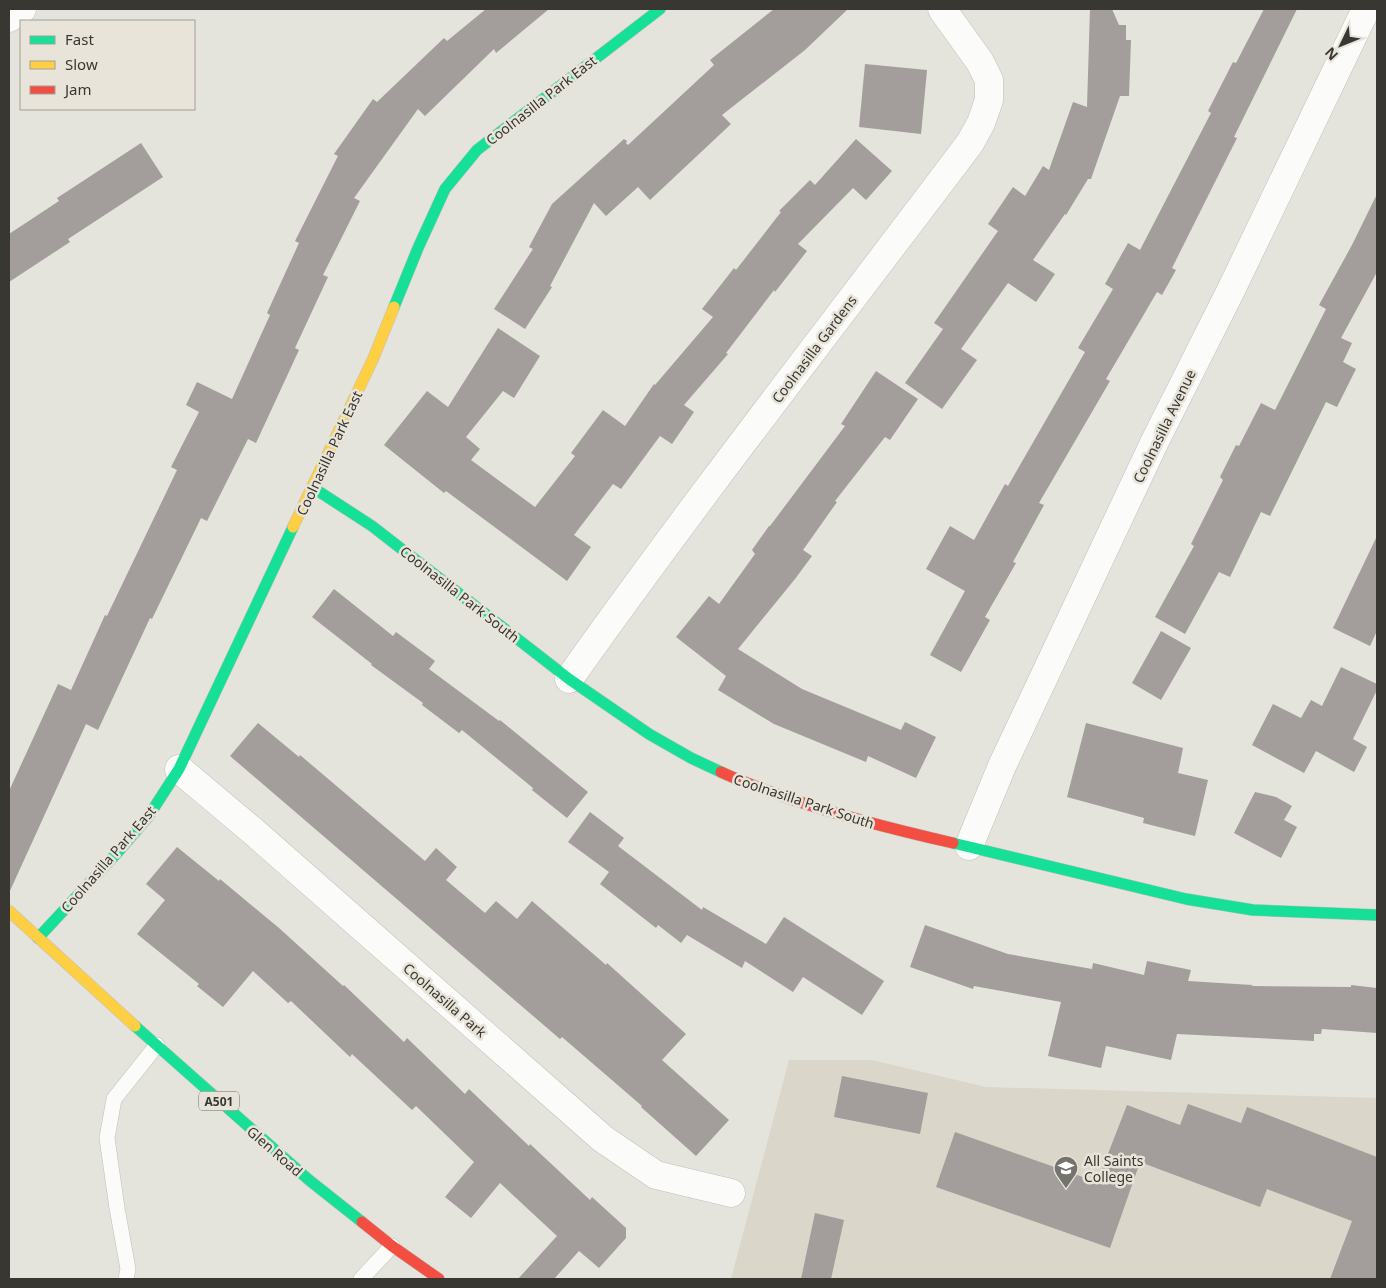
<svg xmlns="http://www.w3.org/2000/svg" width="1386" height="1288" viewBox="0 0 1386 1288" font-family="'Noto Sans',sans-serif">
	<style>
		.built { fill: #dad6ca }
		.building { fill: #a39d9b }
		.lines { fill: none; stroke-linecap: round; stroke-linejoin: round }
		.lane-casing { stroke: #c1c0bb; stroke-width: 16 }
		.street-casing { stroke: #c1c0bb; stroke-width: 29 }
		.fast-casing { stroke: #c1c0bb; stroke-width: 12 }
		.slow-casing { stroke: #c1c0bb; stroke-width: 12 }
		.jam-casing { stroke: #c1c0bb; stroke-width: 12 }
		.lane { stroke: #fbfbfa; stroke-width: 15 }
		.street { stroke: #fbfbfa; stroke-width: 28 }
		.fast { stroke: #16e098; stroke-width: 11 }
		.slow { stroke: #ffcf43; stroke-width: 11 }
		.jam { stroke: #f24e42; stroke-width: 11 }
		.labels { text-anchor: middle; dominant-baseline: central; stroke-width: 5; stroke-linejoin: round; paint-order: stroke }
		.shield { fill: #e8e4d9; stroke: #6d6b64; stroke-width: 1 }
		.shield-label { font-size: 12px; font-weight: bold; fill: #383732 }
		.street-label { font-size: 14px; fill: #383732; stroke: #e8e4d9 }
		.poi-label { font-size: 14px; fill: #383732; stroke: #e8e4d9; text-anchor: start }
	</style>
	<rect width="100%" height="100%" fill="#e4e3dc"/>
	<!-- built -->
	<path class="built" d="M 789,1060 L 872,1060 L 986,1087 L 1377,1098 L 1377,1279 L 731,1279 Z"/>
	<!-- building -->
	<g class="building">
		<path d="M 486,9 L 549,9 L 496,53 L 494,49 L 425,116 L 418,109 L 354,198 L 360,201 L 323,275 L 328,277 L 295,348 L 299,350 L 256,443 L 248,439 L 207,521 L 201,518 L 152,619 L 150,618 L 98,730 L 86,724 L 9,893 L 9,791 L 58,684 L 71,690 L 105,615 L 107,616 L 177,470 L 171,467 L 199,412 L 186,405 L 197,382 L 232,399 L 270,315 L 267,313 L 299,243 L 295,241 L 338,156 L 334,154 L 373,99 L 377,102 L 444,38 L 447,41 Z"/>
		<path d="M 774,9 L 848,9 L 805,50 L 722,115 L 731,124 L 650,200 L 638,187 L 606,216 L 594,203 L 550,286 L 552,287 L 525,329 L 494,309 L 533,249 L 529,247 L 552,204 L 624,139 L 627,141 L 626,143 L 628,145 L 714,65 L 710,60 Z"/>
		<path d="M 1090,9 L 1112,9 L 1119,25 L 1126,25 L 1126,40 L 1131,40 L 1129,96 L 1120,96 L 1091,179 L 1088,179 L 1066,215 L 1065,214 L 1033,260 L 1055,274 L 1036,302 L 1008,283 L 961,349 L 977,360 L 942,409 L 905,383 L 943,329 L 934,323 L 998,231 L 988,224 L 1013,187 L 1025,196 L 1043,166 L 1049,170 L 1073,102 L 1087,107 Z"/>
		<path d="M 1264,9 L 1297,9 L 1234,137 L 1237,138 L 1172,268 L 1176,270 L 1162,295 L 1157,292 L 1106,379 L 1110,381 L 1039,503 L 1044,505 L 1013,562 L 1016,563 L 985,617 L 990,620 L 961,672 L 930,655 L 965,591 L 926,569 L 950,526 L 974,540 L 1005,484 L 1008,486 L 1085,352 L 1078,348 L 1113,289 L 1105,284 L 1128,243 L 1140,250 L 1211,113 L 1208,111 L 1233,62 L 1236,63 Z"/>
		<path d="M 865,64 L 927,70 L 921,134 L 859,127 Z"/>
		<path d="M 856,139 L 892,171 L 866,200 L 853,188 L 798,244 L 807,251 L 775,292 L 774,290 L 726,353 L 728,354 L 684,405 L 694,412 L 672,444 L 660,436 L 621,489 L 613,484 L 574,535 L 591,547 L 567,581 L 446,491 L 444,493 L 384,445 L 427,391 L 448,407 L 498,328 L 540,356 L 514,398 L 503,391 L 466,437 L 480,449 L 471,460 L 535,507 L 575,456 L 571,453 L 603,410 L 625,426 L 654,384 L 655,385 L 713,317 L 702,309 L 734,268 L 736,270 L 781,212 L 779,211 L 810,180 L 815,185 Z"/>
		<path d="M 141,143 L 163,177 L 68,239 L 70,242 L 9,282 L 9,234 L 59,201 L 57,198 Z"/>
		<path d="M 1377,194 L 1377,272 L 1341,338 L 1352,343 L 1343,362 L 1356,369 L 1337,407 L 1326,402 L 1270,516 L 1261,512 L 1230,577 L 1219,572 L 1185,634 L 1155,617 L 1194,546 L 1191,544 L 1223,480 L 1220,477 L 1236,445 L 1239,446 L 1261,403 L 1275,410 L 1326,309 L 1319,305 L 1352,245 Z"/>
		<path d="M 876,371 L 918,399 L 890,440 L 885,437 L 835,501 L 837,502 L 803,550 L 812,556 L 795,579 L 738,649 L 802,689 L 901,730 L 905,722 L 936,737 L 916,778 L 868,756 L 866,762 L 774,724 L 718,690 L 726,676 L 676,637 L 709,596 L 719,604 L 755,554 L 752,550 L 769,526 L 770,526 L 845,426 L 841,424 Z"/>
		<path d="M 1377,536 L 1377,631 L 1370,646 L 1333,628 Z"/>
		<path d="M 334,589 L 393,636 L 396,632 L 435,661 L 429,669 L 499,721 L 500,720 L 588,792 L 567,818 L 532,790 L 533,788 L 462,730 L 459,733 L 422,705 L 423,703 L 371,665 L 372,664 L 312,617 Z"/>
		<path d="M 1161,631 L 1191,648 L 1161,700 L 1132,683 Z"/>
		<path d="M 1341,667 L 1377,684 L 1377,690 L 1353,739 L 1367,747 L 1354,772 L 1316,751 L 1304,773 L 1252,745 L 1273,704 L 1301,718 L 1311,700 L 1322,706 Z"/>
		<path d="M 258,723 L 299,757 L 300,755 L 425,861 L 436,848 L 457,867 L 446,880 L 485,913 L 496,901 L 517,919 L 532,901 L 606,965 L 607,963 L 686,1034 L 662,1060 L 729,1120 L 696,1156 L 641,1107 L 642,1106 L 562,1037 L 560,1039 L 539,1021 L 230,756 Z"/>
		<path d="M 1086,723 L 1183,748 L 1178,773 L 1208,780 L 1195,836 L 1143,823 L 1144,818 L 1067,797 Z"/>
		<path d="M 1255,792 L 1276,797 L 1292,806 L 1284,820 L 1297,827 L 1281,858 L 1234,833 Z"/>
		<path d="M 590,812 L 624,838 L 618,846 L 702,910 L 703,907 L 766,944 L 784,917 L 884,981 L 862,1015 L 803,977 L 793,992 L 745,961 L 742,968 L 687,935 L 681,943 L 658,925 L 656,928 L 600,884 L 609,872 L 568,842 Z"/>
		<path d="M 177,847 L 219,881 L 220,879 L 279,928 L 343,986 L 344,985 L 404,1042 L 407,1038 L 465,1094 L 469,1089 L 529,1146 L 530,1144 L 590,1200 L 592,1197 L 626,1228 L 626,1238 L 599,1268 L 579,1251 L 554,1279 L 518,1279 L 557,1236 L 500,1183 L 471,1218 L 445,1197 L 474,1162 L 416,1106 L 412,1110 L 352,1054 L 350,1057 L 291,1001 L 288,1003 L 253,971 L 223,1007 L 197,986 L 199,984 L 137,934 L 165,900 L 146,884 Z"/>
		<path d="M 925,925 L 1008,954 L 1092,969 L 1093,963 L 1144,975 L 1147,961 L 1191,970 L 1188,981 L 1252,985 L 1252,986 L 1351,987 L 1351,985 L 1377,988 L 1377,1033 L 1322,1029 L 1321,1034 L 1314,1034 L 1314,1041 L 1177,1034 L 1171,1060 L 1106,1046 L 1101,1068 L 1048,1056 L 1061,1002 L 974,986 L 973,989 L 910,967 Z"/>
		<path d="M 842,1076 L 928,1093 L 920,1134 L 834,1117 Z"/>
		<path d="M 1188,1104 L 1241,1123 L 1247,1107 L 1377,1157 L 1377,1279 L 1330,1279 L 1352,1221 L 1267,1189 L 1260,1207 L 1140,1162 L 1110,1248 L 936,1187 L 955,1132 L 1097,1182 L 1127,1105 L 1180,1125 Z"/>
		<path d="M 815,1213 L 844,1220 L 831,1279 L 801,1279 Z"/>
	</g>
	<g class="lines">
		<defs>
			<g id="lane">
				<path d="M 126,1279 L 128,1269 L 117,1208 L 107,1138 L 114,1099 L 157,1045"/>
				<path d="M 361,1279 L 392,1246"/>
			</g>
			<g id="street">
				<path d="M 9,18 L 22,9"/>
				<path d="M 569,679 C 698,497 836,321 970,143 L 981,123 L 989,100 L 989,80 L 980,62 L 942,9"/>
				<path d="M 179,769 L 254,832 L 603,1139 L 656,1175 L 731,1193"/>
				<path d="M 969,846 L 1002,766 L 1155,441 L 1231,290 L 1366,9"/>
			</g>
			<g id="fast">
				<path d="M 394,307 L 418,248 L 445,189 L 477,150 L 660,9"/>
				<path d="M 312,487 L 372,526 L 569,679 L 649,734 L 691,758 L 721,772"/>
				<path d="M 953,843 L 1186,899 L 1253,910 L 1377,915"/>
				<path d="M 38,938 L 117,853 L 148,817 L 179,769 L 293,527"/>
				<path d="M 135,1026 L 309,1180 L 362,1222"/>
			</g>
			<g id="slow">
				<path d="M 293,527 L 373,359 L 394,307"/>
				<path d="M 9,911 L 135,1026"/>
			</g>
			<g id="jam">
				<path d="M 721,772 C 742,782 763,789 785,797 C 840,816 896,830 953,843"/>
				<path d="M 362,1222 L 392,1246 L 439,1279"/>
			</g>
		</defs>
		<!-- lane casing -->
		<use href="#lane" class="lane-casing"/>
		<!-- street casing -->
		<use href="#street" class="street-casing"/>
		<!-- fast casing -->
		<use href="#fast" class="fast-casing"/>
		<!-- slow casing -->
		<use href="#slow" class="slow-casing"/>
		<!-- jam casing -->
		<use href="#jam" class="jam-casing"/>
		<!-- lane -->
		<use href="#lane" class="lane"/>
		<!-- street -->
		<use href="#street" class="street"/>
		<!-- fast -->
		<use href="#fast" class="fast"/>
		<!-- slow -->
		<use href="#slow" class="slow"/>
		<!-- jam -->
		<use href="#jam" class="jam"/>
	</g>
	<!-- icons -->
	<defs>
		<symbol id="school-pin" viewBox="-11 -11 22 30"><path d="M0 17L-7.5 6A9.5 9.5 0 1 1 7.5 6Z" fill="#74736e" stroke="#e8e4d9"/><path d="M0-5L7-2L0 1L-7-2ZM-4 1L0 2.5L4 1V4Q0 6-4 4Z" fill="#fff"/></symbol>
	</defs>
	<g fill-rule="evenodd">
		<use href="#school-pin" x="1052" y="1154" width="28" height="38"/>
	</g>
	<g class="labels">
		<!-- shield labels -->
		<rect class="shield" x="199" y="1091.5" width="40" height="19" rx="4"/>
		<g class="shield-label">
			<text x="219" y="1101">A501</text>
		</g>
		<!-- street labels -->
		<g class="street-label">
			<text transform="translate(541 100) rotate(-38)">Coolnasilla Park East</text>
			<text transform="translate(814 349) rotate(-53)">Coolnasilla Gardens</text>
			<text transform="translate(1164 426) rotate(-64)">Coolnasilla Avenue</text>
			<text transform="translate(329 453) rotate(-65)">Coolnasilla Park East</text>
			<text transform="translate(460 594) rotate(38)">Coolnasilla Park South</text>
			<text transform="translate(804 801) rotate(18)">Coolnasilla Park South</text>
			<text transform="translate(108 859) rotate(-49)">Coolnasilla Park East</text>
			<text transform="translate(445 1000) rotate(41)">Coolnasilla Park</text>
			<text transform="translate(275 1151) rotate(41)">Glen Road</text>
		</g>
		<!-- poi labels -->
		<g class="poi-label">
			<text x="1084" y="1160">All Saints<tspan x="1084" dy="16">College</tspan></text>
		</g>
	</g>
	<!-- border -->
	<rect width="1386" height="1288" fill="none" stroke="#383732" stroke-width="20"/>
	<!-- legend -->
	<rect x="20" y="20" width="175" height="90" fill="#e8e4d9" stroke="#a29f96"/>
	<rect x="30" y="36" width="25" height="8" fill="#16e098" stroke="#a29f96"/>
	<text x="65" y="45" font-size="15" fill="#383732">Fast</text>
	<rect x="30" y="61" width="25" height="8" fill="#ffcf43" stroke="#a29f96"/>
	<text x="65" y="70" font-size="15" fill="#383732">Slow</text>
	<rect x="30" y="86" width="25" height="8" fill="#f24e42" stroke="#a29f96"/>
	<text x="65" y="95" font-size="15" fill="#383732">Jam</text>
	<!-- north arrow -->
	<g transform="translate(1341 45) rotate(227)" stroke="#e8e4d9" stroke-width="4" paint-order="stroke">
	<path d="M0-4L9 19L0 12L-9 19Z" fill="#383732"/>
	<text y="-8" font-size="14" font-weight="bold" text-anchor="middle" fill="#383732">N</text>
	</g>
</svg>
